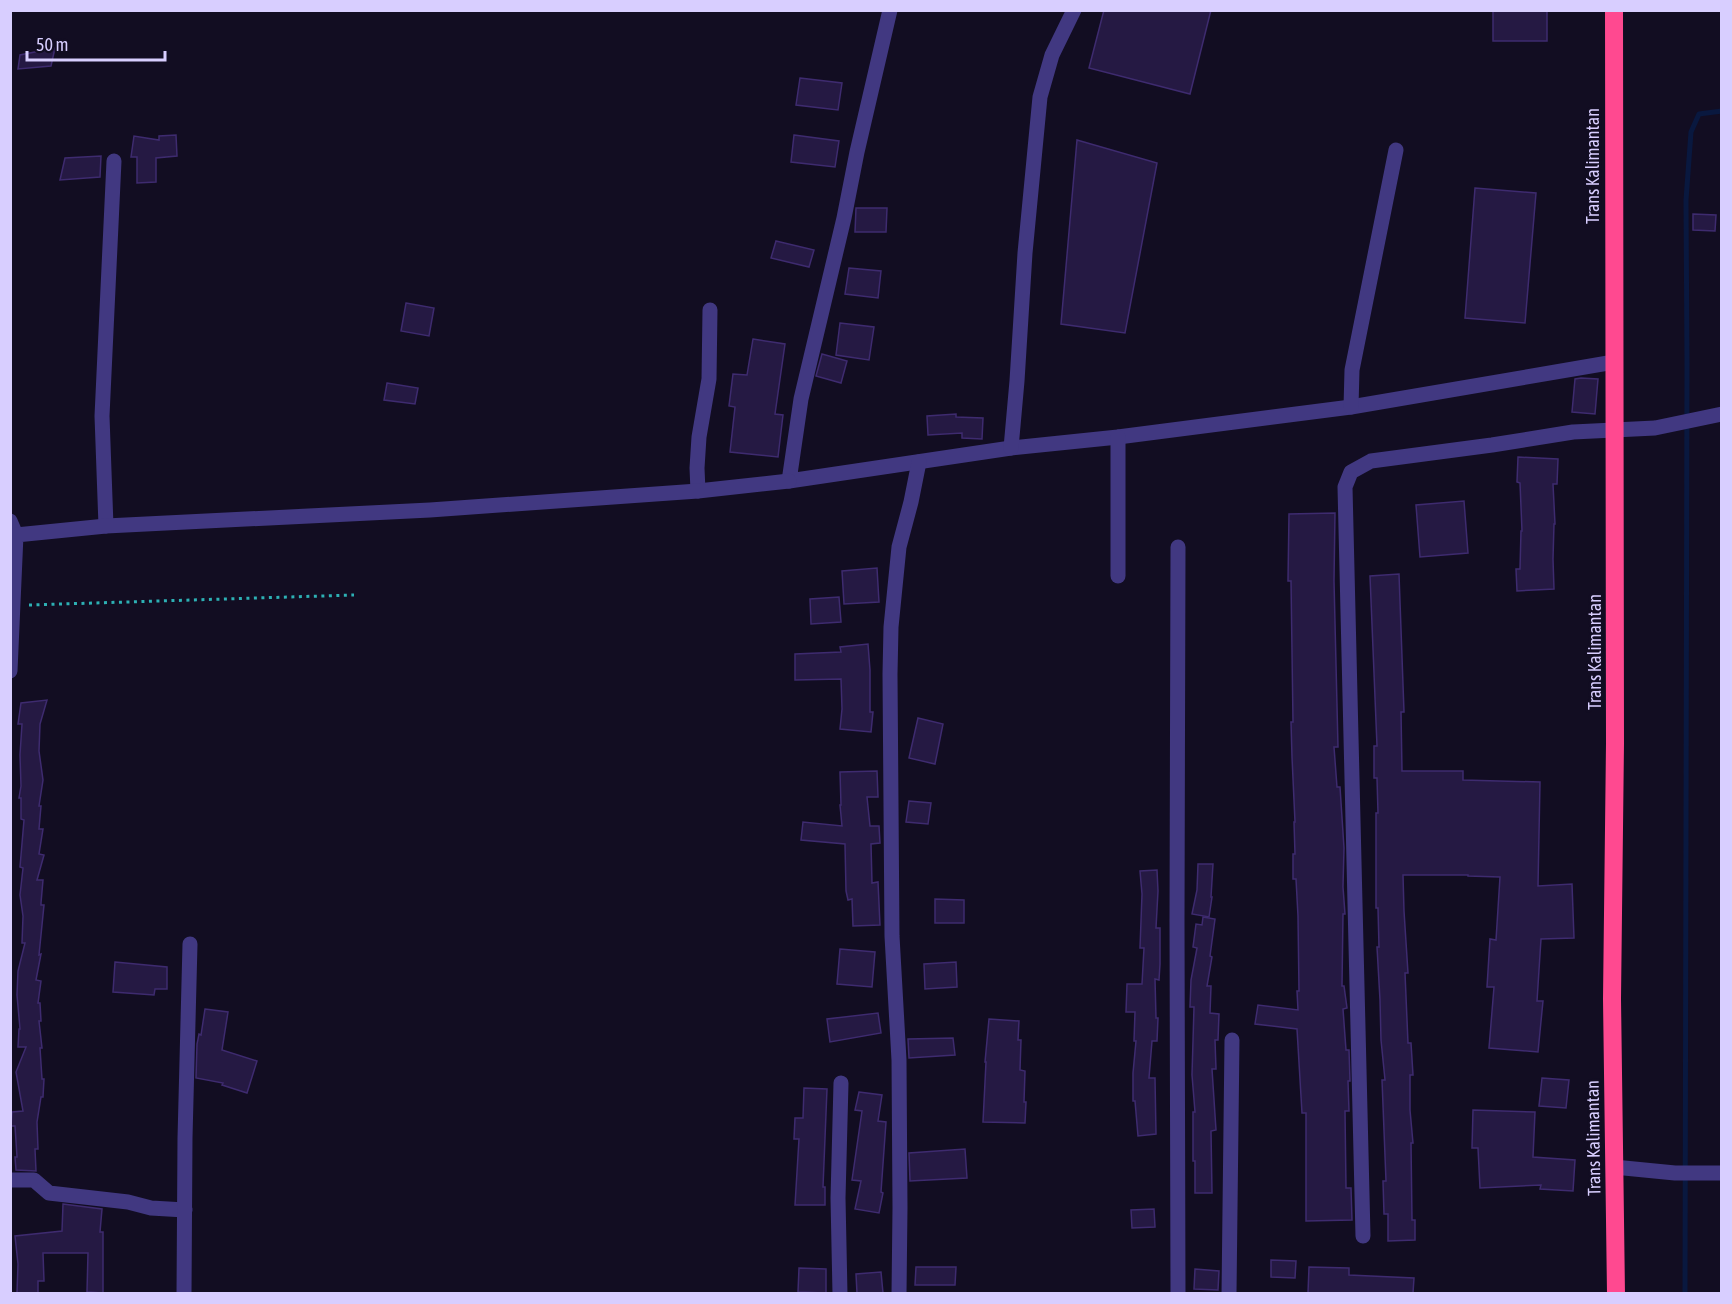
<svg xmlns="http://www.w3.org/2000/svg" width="1732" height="1304" viewBox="0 0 1732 1304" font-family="'Asap Condensed',sans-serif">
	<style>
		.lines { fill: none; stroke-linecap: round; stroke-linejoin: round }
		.stream { stroke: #09183f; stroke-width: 5 }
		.building { fill: #251943; stroke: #3e2b6f; stroke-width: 1.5 }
		.path { stroke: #2db0b4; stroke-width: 3; stroke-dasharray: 3 4.5; stroke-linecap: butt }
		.minor { stroke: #413881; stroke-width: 15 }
		.highway { stroke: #ff4990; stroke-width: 18 }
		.labels { text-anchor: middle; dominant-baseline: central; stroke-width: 5; stroke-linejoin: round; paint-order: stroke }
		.street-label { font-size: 18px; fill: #d8ceff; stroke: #120d22 }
	</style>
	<rect width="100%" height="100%" fill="#120d22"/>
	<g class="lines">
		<!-- stream -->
		<path class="stream" d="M 1685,1294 L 1687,364 L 1686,200 L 1691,132 L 1699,114 L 1722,111"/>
	</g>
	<!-- building -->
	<g class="building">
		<path d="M 1104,10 L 1211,10 L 1190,94 L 1089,68 Z"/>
		<rect x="1493" y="10" width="54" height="31"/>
		<path d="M 55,48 L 51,66 L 18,69 L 20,55 Z"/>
		<path d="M 800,78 L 842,83 L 838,110 L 796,105 Z"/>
		<path d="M 176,135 L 177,156 L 156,158 L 156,182 L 137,183 L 137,157 L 131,157 L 134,136 L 159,140 L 159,136 Z"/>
		<path d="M 794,135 L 839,141 L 835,167 L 791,162 Z"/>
		<path d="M 1077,140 L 1157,163 L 1125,333 L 1061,324 Z"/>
		<path d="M 101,156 L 100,177 L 60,180 L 65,158 Z"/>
		<path d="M 1475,188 L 1536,193 L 1525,323 L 1465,318 Z"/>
		<path d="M 856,208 L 887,208 L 886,232 L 855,232 Z"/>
		<path d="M 1693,214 L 1716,215 L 1715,231 L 1693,230 Z"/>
		<path d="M 776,241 L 814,250 L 809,267 L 771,258 Z"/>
		<path d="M 849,268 L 881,271 L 878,298 L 845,294 Z"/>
		<path d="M 406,303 L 434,308 L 429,336 L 401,331 Z"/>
		<path d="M 840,323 L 874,327 L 869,360 L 836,355 Z"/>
		<path d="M 753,339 L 785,344 L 775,414 L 783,415 L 778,457 L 730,452 L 735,407 L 729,406 L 733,374 L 747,375 Z"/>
		<path d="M 822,354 L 847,361 L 841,383 L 816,376 Z"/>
		<path d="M 1581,378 L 1598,379 L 1595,414 L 1572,412 L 1575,379 Z"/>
		<path d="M 387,383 L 418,388 L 415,404 L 384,400 Z"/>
		<path d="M 956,414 L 956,417 L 983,418 L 982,439 L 962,438 L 962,433 L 928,435 L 927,416 Z"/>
		<path d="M 1518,457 L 1558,459 L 1557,484 L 1553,484 L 1555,524 L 1554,524 L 1553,559 L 1554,589 L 1517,591 L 1516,569 L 1520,569 L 1521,531 L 1522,531 L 1520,483 L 1517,482 Z"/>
		<path d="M 1464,501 L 1468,553 L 1420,557 L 1416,505 Z"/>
		<path d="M 1335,513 L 1334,581 L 1338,747 L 1334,747 L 1337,787 L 1340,787 L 1344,848 L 1343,887 L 1345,914 L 1343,914 L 1342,986 L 1344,986 L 1347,1008 L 1343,1009 L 1346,1050 L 1349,1050 L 1350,1081 L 1348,1081 L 1349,1111 L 1345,1111 L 1346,1188 L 1351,1188 L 1352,1220 L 1306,1221 L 1306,1113 L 1302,1113 L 1297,1029 L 1255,1024 L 1258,1005 L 1298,1010 L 1297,991 L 1299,991 L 1298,916 L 1296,879 L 1293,879 L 1293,854 L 1295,854 L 1294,822 L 1295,822 L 1292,757 L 1291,722 L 1293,722 L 1291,581 L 1288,581 L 1289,514 Z"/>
		<path d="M 877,568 L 879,602 L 844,604 L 842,571 Z"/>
		<path d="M 1399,574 L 1404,712 L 1401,712 L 1402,771 L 1463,771 L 1463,780 L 1540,782 L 1538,886 L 1572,884 L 1574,938 L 1541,939 L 1537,1001 L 1543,1001 L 1538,1052 L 1489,1048 L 1494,987 L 1487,987 L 1490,939 L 1496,940 L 1500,877 L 1468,876 L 1468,875 L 1403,875 L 1404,911 L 1408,973 L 1405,973 L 1408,1043 L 1411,1043 L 1413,1075 L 1410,1075 L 1410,1110 L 1413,1143 L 1411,1143 L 1412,1220 L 1415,1220 L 1415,1240 L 1388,1241 L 1388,1214 L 1384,1214 L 1383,1181 L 1386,1181 L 1382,1080 L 1385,1080 L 1381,1040 L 1380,1000 L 1377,947 L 1379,947 L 1378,908 L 1376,908 L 1376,813 L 1378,813 L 1377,778 L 1374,778 L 1374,746 L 1377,746 L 1370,576 Z"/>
		<path d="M 839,597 L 841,622 L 811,624 L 810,599 Z"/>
		<path d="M 868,644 L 870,670 L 870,712 L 873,712 L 871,732 L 840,729 L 842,709 L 841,679 L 795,680 L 795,654 L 841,652 L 840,647 Z"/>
		<path d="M 47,700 L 40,724 L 39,751 L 43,780 L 39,806 L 41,806 L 39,829 L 43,829 L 39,854 L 44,855 L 37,880 L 43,880 L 41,903 L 41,905 L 44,905 L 39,955 L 41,954 L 36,980 L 41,981 L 38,1003 L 40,1003 L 41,1021 L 39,1021 L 42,1048 L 40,1048 L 42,1079 L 44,1079 L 43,1097 L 41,1097 L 37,1122 L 38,1149 L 35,1149 L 36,1171 L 16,1170 L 15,1157 L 17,1157 L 15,1126 L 11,1126 L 12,1112 L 23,1111 L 16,1072 L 26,1047 L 18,1047 L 19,1029 L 20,1029 L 17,995 L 18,971 L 25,943 L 22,943 L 23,916 L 20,895 L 23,868 L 20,867 L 24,820 L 21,819 L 21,798 L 19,798 L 21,786 L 20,755 L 22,724 L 18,724 L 21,703 Z"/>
		<path d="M 918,718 L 943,724 L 935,764 L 909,758 Z"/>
		<path d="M 877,771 L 878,797 L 867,797 L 870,826 L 879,826 L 880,843 L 871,844 L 872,883 L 878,882 L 880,925 L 853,926 L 852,899 L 848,900 L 846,891 L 845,844 L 801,840 L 803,822 L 842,826 L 840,805 L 841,805 L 840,772 Z"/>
		<path d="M 909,801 L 931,803 L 928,824 L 906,822 Z"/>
		<path d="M 1198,864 L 1213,864 L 1211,897 L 1212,897 L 1209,917 L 1192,914 L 1197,890 Z"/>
		<path d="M 1157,870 L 1158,891 L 1156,928 L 1160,928 L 1160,964 L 1159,980 L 1155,979 L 1156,1018 L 1158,1018 L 1157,1041 L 1152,1041 L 1149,1078 L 1155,1078 L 1156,1134 L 1138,1136 L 1135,1101 L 1133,1101 L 1133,1073 L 1136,1041 L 1134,1041 L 1135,1012 L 1126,1012 L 1127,984 L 1142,984 L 1144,948 L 1140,948 L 1142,894 L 1140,871 Z"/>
		<path d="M 935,899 L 964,900 L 964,923 L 935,923 Z"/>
		<path d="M 1203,917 L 1215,919 L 1210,956 L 1212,957 L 1207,986 L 1211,986 L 1210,1013 L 1219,1014 L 1218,1040 L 1215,1040 L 1216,1069 L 1212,1069 L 1216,1130 L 1211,1131 L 1212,1193 L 1195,1193 L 1195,1161 L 1193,1161 L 1193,1112 L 1195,1112 L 1192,1075 L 1194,1007 L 1190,1007 L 1191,980 L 1197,948 L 1193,947 L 1196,924 L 1202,925 Z"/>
		<path d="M 840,949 L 875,952 L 872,987 L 837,984 Z"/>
		<path d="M 115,962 L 167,967 L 167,989 L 155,989 L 154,995 L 113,992 Z"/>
		<path d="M 956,962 L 957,987 L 925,989 L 924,964 Z"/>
		<path d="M 205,1009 L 228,1012 L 222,1050 L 257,1061 L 247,1093 L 222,1085 L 223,1083 L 196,1078 L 197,1044 L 199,1034 L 201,1035 Z"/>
		<path d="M 878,1013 L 881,1033 L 830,1042 L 827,1019 Z"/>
		<path d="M 989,1019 L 1019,1021 L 1018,1040 L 1021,1040 L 1020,1070 L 1025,1071 L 1024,1102 L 1026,1102 L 1025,1123 L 983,1122 L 986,1062 L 985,1062 Z"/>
		<path d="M 953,1038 L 955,1055 L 909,1058 L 908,1039 Z"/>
		<path d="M 1542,1078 L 1569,1080 L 1566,1108 L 1539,1106 Z"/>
		<path d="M 804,1088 L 827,1089 L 823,1187 L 825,1187 L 825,1205 L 795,1205 L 799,1139 L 794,1139 L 795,1118 L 803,1118 Z"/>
		<path d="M 859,1092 L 882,1095 L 878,1121 L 886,1122 L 881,1192 L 883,1193 L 879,1213 L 855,1209 L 861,1181 L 852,1180 L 862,1111 L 855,1110 Z"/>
		<path d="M 1473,1110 L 1535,1112 L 1533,1157 L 1575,1160 L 1573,1191 L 1540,1189 L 1541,1185 L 1480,1188 L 1478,1148 L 1472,1148 Z"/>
		<path d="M 965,1149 L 967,1178 L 910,1181 L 909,1153 Z"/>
		<path d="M 63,1204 L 102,1209 L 100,1232 L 103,1232 L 103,1293 L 87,1292 L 88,1253 L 43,1253 L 44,1281 L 38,1281 L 38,1293 L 17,1293 L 18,1264 L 15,1236 L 62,1231 Z"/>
		<path d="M 1154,1209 L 1155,1227 L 1132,1228 L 1131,1210 Z"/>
		<path d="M 1271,1260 L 1296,1261 L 1295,1278 L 1271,1277 Z"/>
		<path d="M 916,1267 L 956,1267 L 955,1285 L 915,1285 Z"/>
		<path d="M 1309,1267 L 1349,1268 L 1349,1275 L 1414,1278 L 1413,1293 L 1308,1293 Z"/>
		<path d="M 799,1268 L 826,1269 L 826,1293 L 798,1292 Z"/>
		<path d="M 1195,1269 L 1219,1271 L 1218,1290 L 1194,1289 Z"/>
		<path d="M 881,1272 L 883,1293 L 857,1293 L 856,1274 Z"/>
	</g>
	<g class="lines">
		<!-- path -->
		<path class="path" d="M 29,605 L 354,595"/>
		<!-- minor -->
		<g class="minor">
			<path d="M 890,10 L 857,152 L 844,218 L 801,399 L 789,481 L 1011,448 L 1118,437 L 1351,407 L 1614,362"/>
			<path d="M 1351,407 L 1352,370 L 1396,150"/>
			<path d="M 1011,448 L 1017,381 L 1025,253 L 1040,97 L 1052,55 L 1074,10"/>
			<path d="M 698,491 L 697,468 L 699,437 L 709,379 L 710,310"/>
			<path d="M 10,521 L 16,535"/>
			<path d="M 106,526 L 102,416 L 114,161"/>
			<path d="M 1178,547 L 1177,920 L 1178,1294"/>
			<path d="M 1118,576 L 1118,437"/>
			<path d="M 10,671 L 16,535 L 106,526 L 430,510 L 698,491 L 789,481"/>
			<path d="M 1614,1167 L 1675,1173 L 1722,1173"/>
			<path d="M 10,1180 L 34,1180 L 49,1193 L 128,1202 L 151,1208 L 185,1210"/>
			<path d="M 1363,1236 L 1345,487 L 1351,472 L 1371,461 L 1492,445 L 1573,432 L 1655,428 L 1722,414"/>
			<path d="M 184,1294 L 185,1138 L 190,944"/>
			<path d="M 840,1294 L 838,1198 L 841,1083"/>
			<path d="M 899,1294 L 900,1208 L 899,1060 L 892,936 L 890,674 L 891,627 L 899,547 L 911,502 L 919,462"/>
			<path d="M 1229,1294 L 1232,1040"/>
		</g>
		<!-- highway -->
		<path class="highway" d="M 1614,10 L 1615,743 L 1612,999 L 1616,1294"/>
	</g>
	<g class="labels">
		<!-- street labels -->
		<g class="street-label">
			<text transform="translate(1592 166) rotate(-90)">Trans Kalimantan</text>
			<text transform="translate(1594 652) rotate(-90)">Trans Kalimantan</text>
			<text transform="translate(1593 1138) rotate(-91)">Trans Kalimantan</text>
		</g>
	</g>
	<!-- border -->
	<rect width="1732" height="1304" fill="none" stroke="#d8ceff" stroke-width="24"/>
	<!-- scale -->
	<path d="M27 51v9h138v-9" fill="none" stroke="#d8ceff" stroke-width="3"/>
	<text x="36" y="51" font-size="18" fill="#d8ceff" stroke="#120d22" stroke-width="4.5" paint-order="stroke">50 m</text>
</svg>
